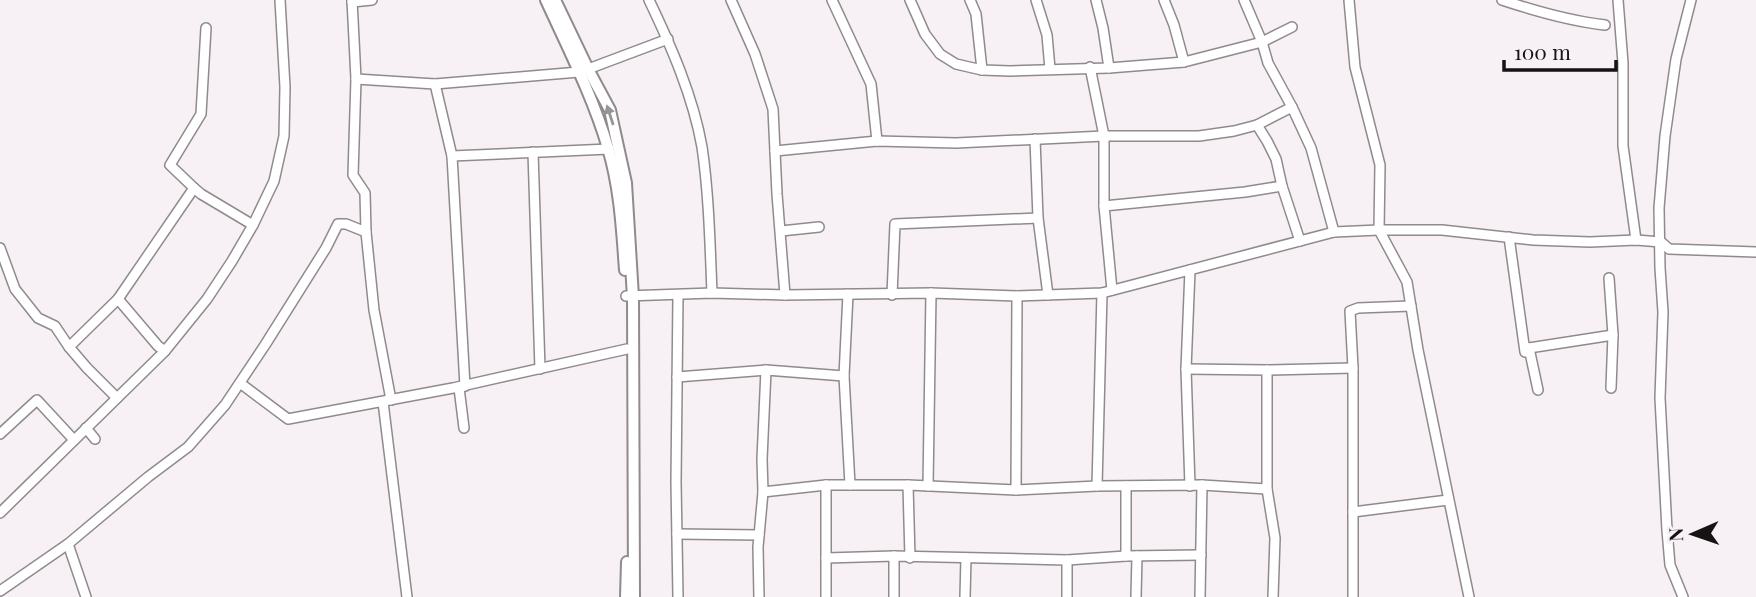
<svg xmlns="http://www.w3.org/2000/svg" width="1756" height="597" viewBox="0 0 1756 597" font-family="'Playfair Display',serif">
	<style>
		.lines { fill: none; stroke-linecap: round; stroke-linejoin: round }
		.minor-casing { stroke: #908a8e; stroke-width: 12 }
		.tertiary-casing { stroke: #908a8e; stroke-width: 14 }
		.minor { stroke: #fff; stroke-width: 9 }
		.tertiary { stroke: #fff; stroke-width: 10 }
		.oneway { fill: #969595 }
	</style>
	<rect width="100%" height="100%" fill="#f7f0f4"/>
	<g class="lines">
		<defs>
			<g id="minor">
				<path d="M 352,0 L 356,79 L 353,175 L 365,193 L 366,232 L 374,310 L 391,400"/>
				<path d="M 649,0 C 671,46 693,96 702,147 C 709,195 710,244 712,293"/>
				<path d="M 731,0 L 755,54 L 773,109 L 777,194 L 785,295"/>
				<path d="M 832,0 L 871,84 L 877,141"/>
				<path d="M 910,0 L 925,34 L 940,54 L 956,64 L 982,70 L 1010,71 L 1109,68 L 1184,62 L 1262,42 L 1292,27"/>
				<path d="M 970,0 L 976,14 L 982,70"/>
				<path d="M 1036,0 L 1047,35 L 1050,69"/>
				<path d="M 1096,0 L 1103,28 L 1109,68"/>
				<path d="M 1164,0 L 1174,25 L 1184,62"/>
				<path d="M 1244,0 L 1262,42 L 1268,63 L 1292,107 L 1311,148 L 1334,232"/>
				<path d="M 1349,0 L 1355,67 L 1380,165 L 1379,230 L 1407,282 L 1418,350 L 1469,597"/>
				<path d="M 1502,0 C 1535,11 1570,21 1605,25"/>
				<path d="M 1618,0 L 1623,63 L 1623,146 L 1636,240"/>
				<path d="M 352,2 L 372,0"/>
				<path d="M 1090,67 L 1104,136 L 1104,206 L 1112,290"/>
				<path d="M 588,69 L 668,39"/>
				<path d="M 356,79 L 435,84 L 579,72"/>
				<path d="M 435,84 L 452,156 L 465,386 L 459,388 L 464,428"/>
				<path d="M 1257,125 L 1267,141 L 1276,159 L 1282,186 L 1300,241"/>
				<path d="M 1035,139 L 1038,218 L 1048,295"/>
				<path d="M 775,151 L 877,141 L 956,143 L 1104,136 L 1199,136 L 1234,131 L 1257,125 L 1292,107"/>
				<path d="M 533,152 L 540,369"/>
				<path d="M 452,156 L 609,149"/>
				<path d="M 194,188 L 170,165 L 201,114 L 206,28"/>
				<path d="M 1104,206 L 1245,192 L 1282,186"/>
				<path d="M 781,231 L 819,227"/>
				<path d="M 1509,237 L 1525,352 L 1529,348 L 1538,390"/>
				<path d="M 0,248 L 15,289 L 38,318 L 55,326 L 69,347 L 87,368 L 117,398"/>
				<path d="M 1190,270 L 1186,369 L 1190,486"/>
				<path d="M 1609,278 L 1613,335 L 1611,388"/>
				<path d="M 848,294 L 844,376 L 850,485"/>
				<path d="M 678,295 L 676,482 L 678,597"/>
				<path d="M 892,295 L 895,224 L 1038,218"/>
				<path d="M 626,296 L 712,293 L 785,295 L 931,293 L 1017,296 L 1102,293 L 1334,232 L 1379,230 L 1442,230 L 1533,240 L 1590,242 L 1636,240 L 1661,242 L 1669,249 L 1756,252"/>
				<path d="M 118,299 L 158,346 L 165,351"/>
				<path d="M 69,347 L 118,299 L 194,188 L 201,194 L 253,225"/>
				<path d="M 1529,348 L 1613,335"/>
				<path d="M 1186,369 L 1267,370 L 1353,368"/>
				<path d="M 1267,370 L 1267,489 L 1275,538 L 1273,597"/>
				<path d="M 677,377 L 766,370 L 844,376"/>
				<path d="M 240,383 L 288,419 L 453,388 L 627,349"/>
				<path d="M 383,402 L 407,597"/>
				<path d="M 86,428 L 95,439"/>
				<path d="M 0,434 L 37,400 L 74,440"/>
				<path d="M 826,485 L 826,597"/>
				<path d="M 908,485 L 910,558"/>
				<path d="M 928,486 L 931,293"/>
				<path d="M 1097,486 L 1102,293"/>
				<path d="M 1126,486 L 1126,556"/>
				<path d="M 1016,490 L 1017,296"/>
				<path d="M 763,492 L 826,485 L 908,485 L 1016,490 L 1097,486 L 1202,485 L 1267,489"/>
				<path d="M 1353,512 L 1448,500"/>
				<path d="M 0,513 L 165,351 L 207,299 L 232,261 L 253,225 L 274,181 L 284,136 L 285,87 L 280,0"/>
				<path d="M 677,534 L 759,535"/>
				<path d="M 68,544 L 86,597"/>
				<path d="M 894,556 L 894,597"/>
				<path d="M 826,558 L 894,556 L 1067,560 L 1126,556 L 1201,555"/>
				<path d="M 1067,560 L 1067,597"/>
				<path d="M 0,591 L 68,544 L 148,477 L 188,447 L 225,405 L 265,345 L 326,248 L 338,224 L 346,224 L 366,232"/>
				<path d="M 759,597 L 758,547 L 763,492 L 762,459 L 766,370"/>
				<path d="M 965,597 L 966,558"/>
				<path d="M 1136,597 L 1137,556"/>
				<path d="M 1200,597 L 1202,485"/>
				<path d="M 1353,597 L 1353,368 L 1350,311 L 1358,308 L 1411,306"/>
				<path d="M 1683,597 L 1670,565 L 1667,530 L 1660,398 L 1663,312 L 1660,268 L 1659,208 L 1665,136 L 1676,59 L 1691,0"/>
			</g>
			<g id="tertiary">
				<path d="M 546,0 C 568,48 593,97 608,148 C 620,188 622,229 625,270"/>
				<path d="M 555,0 L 588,69 L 610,110 L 626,183 L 633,297 L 634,597"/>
				<path d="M 626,597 L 627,562"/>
			</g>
		</defs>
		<!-- minor casing -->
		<use href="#minor" class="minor-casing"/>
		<!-- tertiary casing -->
		<use href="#tertiary" class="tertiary-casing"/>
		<!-- minor -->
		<use href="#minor" class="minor"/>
		<!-- tertiary -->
		<use href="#tertiary" class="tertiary"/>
	</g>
	<!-- one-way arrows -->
	<defs><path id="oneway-solid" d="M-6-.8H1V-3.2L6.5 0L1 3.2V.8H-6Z" transform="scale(1.75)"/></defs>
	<use class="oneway" href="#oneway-solid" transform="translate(610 115) rotate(-108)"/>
	<!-- north arrow -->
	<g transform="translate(1693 534) rotate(268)" stroke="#f7f0f4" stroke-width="5" paint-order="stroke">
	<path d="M0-5L12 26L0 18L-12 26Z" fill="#151314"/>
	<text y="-10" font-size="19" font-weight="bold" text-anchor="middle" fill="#151314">N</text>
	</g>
	<!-- scale -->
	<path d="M1504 60v10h112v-10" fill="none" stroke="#151314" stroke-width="3.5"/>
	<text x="1514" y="60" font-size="21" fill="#151314" stroke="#f7f0f4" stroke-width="5" paint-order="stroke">100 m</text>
</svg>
